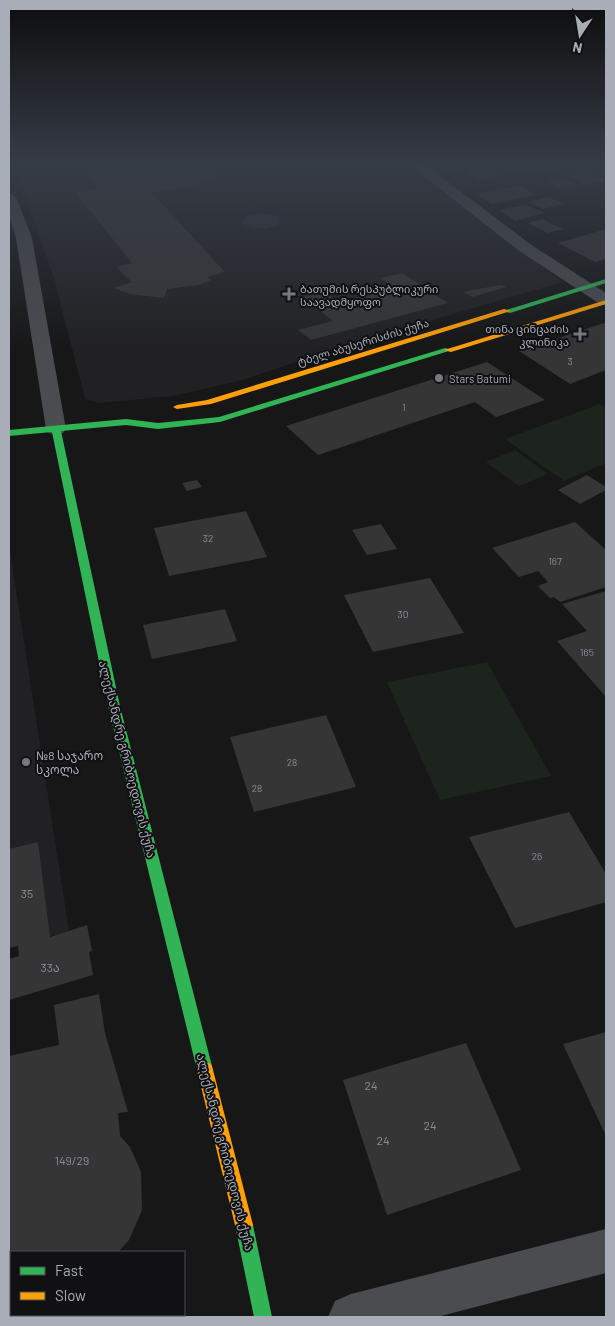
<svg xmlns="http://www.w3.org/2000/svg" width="615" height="1326" viewBox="0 0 615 1326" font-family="Barlow,'Noto Sans Georgian',sans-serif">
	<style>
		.built { fill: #212123 }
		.green { fill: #1d241e }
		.water { fill: #2a3239 }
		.building { fill: #353536 }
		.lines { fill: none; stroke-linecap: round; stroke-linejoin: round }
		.street { fill: #4b4c50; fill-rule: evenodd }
		.fast { fill: #30b455; fill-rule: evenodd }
		.slow { fill: #ff9f0a; fill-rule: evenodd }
		.poi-dot { fill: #757880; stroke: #111113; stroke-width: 2 }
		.labels { text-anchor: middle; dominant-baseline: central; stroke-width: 4; stroke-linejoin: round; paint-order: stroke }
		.number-label { font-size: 10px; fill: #8b8f98 }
		.far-poi-label { font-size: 11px; fill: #a8adb8; stroke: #111113; text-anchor: start }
		.far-street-label { font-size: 11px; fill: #a8adb8; stroke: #111113 }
		.poi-label { font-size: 12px; fill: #a8adb8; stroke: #111113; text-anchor: start }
		.street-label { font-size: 12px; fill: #a8adb8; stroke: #111113 }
		.near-number-label { font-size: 12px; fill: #8b8f98 }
	</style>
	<rect width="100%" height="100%" fill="#171717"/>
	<!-- built -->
	<g class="built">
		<path d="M 14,163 L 404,163 L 563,282 L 343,346 L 243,380 L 173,396 L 99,403 L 85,399 L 54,278 Z"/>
		<path d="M 9,545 L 69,931 L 9,948 Z"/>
	</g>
	<!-- green -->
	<g class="green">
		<path d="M 600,404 L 606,408 L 606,463 L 564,481 L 505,439 Z"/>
		<path d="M 515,450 L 548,474 L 519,486 L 486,462 Z"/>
		<path d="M 487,662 L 551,776 L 440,800 L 387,682 Z"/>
	</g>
	<!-- water -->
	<path class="water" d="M 260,213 L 279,217 L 280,223 C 270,230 251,231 242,222 L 247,216 Z"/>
	<!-- building -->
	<g class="building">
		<path d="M 80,163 L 202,163 L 217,177 L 199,180 L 204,184 L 152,193 L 225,272 L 207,277 L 211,280 L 199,285 L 167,289 L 164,298 L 130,294 L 114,288 L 132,282 L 116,267 L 132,263 L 76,193 L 98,188 Z"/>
		<path d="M 456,163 L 489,163 L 489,164 L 446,172 L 436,167 Z"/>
		<path d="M 523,163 L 553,163 L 553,164 L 530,168 Z"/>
		<path d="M 490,168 L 503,175 L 478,180 L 465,172 Z"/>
		<path d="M 586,170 L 606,181 L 584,185 L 564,174 Z"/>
		<path d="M 565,177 L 578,185 L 559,188 L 547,180 Z"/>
		<path d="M 520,186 L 536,195 L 492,204 L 477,194 Z"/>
		<path d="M 549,197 L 564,204 L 543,209 L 528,202 Z"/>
		<path d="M 526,205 L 545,213 L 515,221 L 499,210 Z"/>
		<path d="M 542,219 L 563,229 L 548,233 L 528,223 Z"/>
		<path d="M 606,229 L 606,259 L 595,262 L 558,243 Z"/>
		<path d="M 402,273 L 448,303 L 311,340 L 298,330 L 333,321 L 303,297 L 325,292 L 339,302 L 395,288 L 380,278 Z"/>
		<path d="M 500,285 L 507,287 L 472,297 L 463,292 Z"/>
		<path d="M 604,323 L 606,325 L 606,370 L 570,384 L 519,351 Z"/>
		<path d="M 487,362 L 545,400 L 496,417 L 475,402 L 318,455 L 286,426 Z"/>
		<path d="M 587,475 L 606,487 L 606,490 L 580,504 L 558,490 Z"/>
		<path d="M 197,480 L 202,487 L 187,491 L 182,483 Z"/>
		<path d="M 246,511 L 267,557 L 169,576 L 154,528 Z"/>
		<path d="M 575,522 L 606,550 L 606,587 L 560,602 L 554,597 L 550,598 L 538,586 L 548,582 L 538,571 L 519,577 L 492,548 Z"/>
		<path d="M 381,524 L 397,549 L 367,555 L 352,530 Z"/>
		<path d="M 430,578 L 464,633 L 373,652 L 344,595 Z"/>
		<path d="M 606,591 L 606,697 L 557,641 L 587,631 L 562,604 Z"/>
		<path d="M 225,609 L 237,641 L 152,659 L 143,625 Z"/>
		<path d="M 326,715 L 356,787 L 254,812 L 230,737 Z"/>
		<path d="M 569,812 L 606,874 L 606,902 L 515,928 L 469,837 Z"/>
		<path d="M 38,842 L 50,937 L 87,925 L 92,951 L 89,952 L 93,975 L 9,1000 L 9,959 L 19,956 L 18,946 L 9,948 L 9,849 Z"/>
		<path d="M 99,994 L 105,1033 L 128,1112 L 118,1113 L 120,1136 L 130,1147 L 141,1172 L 142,1210 L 129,1240 L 118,1252 L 11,1252 L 11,1286 L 9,1287 L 9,1056 L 59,1045 L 54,1005 Z"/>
		<path d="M 606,1032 L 606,1136 L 563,1044 Z"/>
		<path d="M 466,1043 L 521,1170 L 387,1215 L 343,1080 Z"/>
	</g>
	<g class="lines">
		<!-- street -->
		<g class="street">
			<path d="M 407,163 L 423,163 L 530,244 L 606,293 L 606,305 L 600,304 L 518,250 Z"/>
			<path d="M 9,193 L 16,197 L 32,238 L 66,429 L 63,433 L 56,435 L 49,433 L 46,429 L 16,238 L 9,217 Z"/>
			<path d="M 606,1229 L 606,1273 L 437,1317 L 328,1317 L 335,1301 L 351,1294 Z"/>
		</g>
		<!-- fast -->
		<g class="fast">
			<path d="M 606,279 L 606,283 L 510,313 L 503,311 Z"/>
			<path d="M 445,348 L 452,350 L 220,422 L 158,429 L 126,425 L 61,431 L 120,706 L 213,1070 L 211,1076 L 205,1078 L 199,1076 L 197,1070 L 108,706 L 52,432 L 9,436 L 9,430 L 126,419 L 158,423 L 219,417 Z"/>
			<path d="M 244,1216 L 250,1219 L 253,1225 L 272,1317 L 254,1317 L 235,1225 L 238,1219 Z"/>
		</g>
		<!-- slow -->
		<g class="slow">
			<path d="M 606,300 L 606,304 L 451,352 L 444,350 Z"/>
			<path d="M 504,309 L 511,311 L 211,404 L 177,409 L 173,407 L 177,405 L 207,400 Z"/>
			<path d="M 205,1062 L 211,1064 L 213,1070 L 253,1225 L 250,1231 L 244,1234 L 238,1231 L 235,1225 L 197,1070 L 199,1064 Z"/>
		</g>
	</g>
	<!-- sky -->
	<linearGradient id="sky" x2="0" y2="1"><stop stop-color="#0d0d0d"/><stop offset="0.47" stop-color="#363c47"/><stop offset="1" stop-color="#363c47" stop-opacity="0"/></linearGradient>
	<rect width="615" height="349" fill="url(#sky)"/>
	<!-- markers -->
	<g class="poi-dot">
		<path d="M286.5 286.5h5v5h5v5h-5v5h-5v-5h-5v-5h5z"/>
		<path d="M577.5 326.5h5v5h5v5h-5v5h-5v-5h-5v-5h5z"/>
		<circle cx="439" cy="378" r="5"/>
		<circle cx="26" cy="762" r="5"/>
	</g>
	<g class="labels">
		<!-- number labels -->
		<g class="number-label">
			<text x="570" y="361">3</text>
			<text x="404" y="407">1</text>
			<text x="208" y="538">32</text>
			<text x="555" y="561">167</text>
			<text x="403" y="614">30</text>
			<text x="587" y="652">165</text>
			<text x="292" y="762">28</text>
			<text x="257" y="788">28</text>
			<text x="537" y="856">26</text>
		</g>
		<!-- far-poi labels -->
		<g class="far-poi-label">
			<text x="300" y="288">ბათუმის რესპუბლიკური<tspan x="300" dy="13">საავადმყოფო</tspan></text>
			<text x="569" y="328" text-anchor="end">თინა ცინცაძის<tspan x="569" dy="13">კლინიკა</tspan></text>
			<text x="449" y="378">Stars Batumi</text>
		</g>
		<!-- far-street labels -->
		<g class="far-street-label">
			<text transform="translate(363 342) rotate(-17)">ტბელ აბუსერისძის ქუჩა</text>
		</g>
		<!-- poi labels -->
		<g class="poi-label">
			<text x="36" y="755">№8 საჯარო<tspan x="36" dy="14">სკოლა</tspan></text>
		</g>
		<!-- street labels -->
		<g class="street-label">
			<text transform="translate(128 759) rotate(76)">ალექსანდრე გრიბოედოვის ქუჩა</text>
			<text transform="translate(226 1152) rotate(76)">ალექსანდრე გრიბოედოვის ქუჩა</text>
		</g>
		<!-- near-number labels -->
		<g class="near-number-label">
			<text x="27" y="893">35</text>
			<text x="50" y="967">33ა</text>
			<text x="371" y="1085">24</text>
			<text x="430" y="1125">24</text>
			<text x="383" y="1140">24</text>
			<text x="72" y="1160">149/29</text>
		</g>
	</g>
	<!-- border -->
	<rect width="615" height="1326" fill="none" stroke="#a8adb8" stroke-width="20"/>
	<!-- legend -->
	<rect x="10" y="1251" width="175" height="65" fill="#111113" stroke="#4d4f55"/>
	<rect x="20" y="1267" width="25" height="8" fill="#30b455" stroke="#4d4f55"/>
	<text x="55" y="1276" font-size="15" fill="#a8adb8">Fast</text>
	<rect x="20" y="1292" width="25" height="8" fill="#ff9f0a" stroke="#4d4f55"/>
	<text x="55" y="1301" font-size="15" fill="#a8adb8">Slow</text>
	<!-- north arrow -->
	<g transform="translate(580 35) rotate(192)" stroke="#111113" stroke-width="4" paint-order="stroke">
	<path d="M0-4L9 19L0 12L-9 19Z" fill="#a8adb8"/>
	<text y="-8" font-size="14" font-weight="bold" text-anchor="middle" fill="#a8adb8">N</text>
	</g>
</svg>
